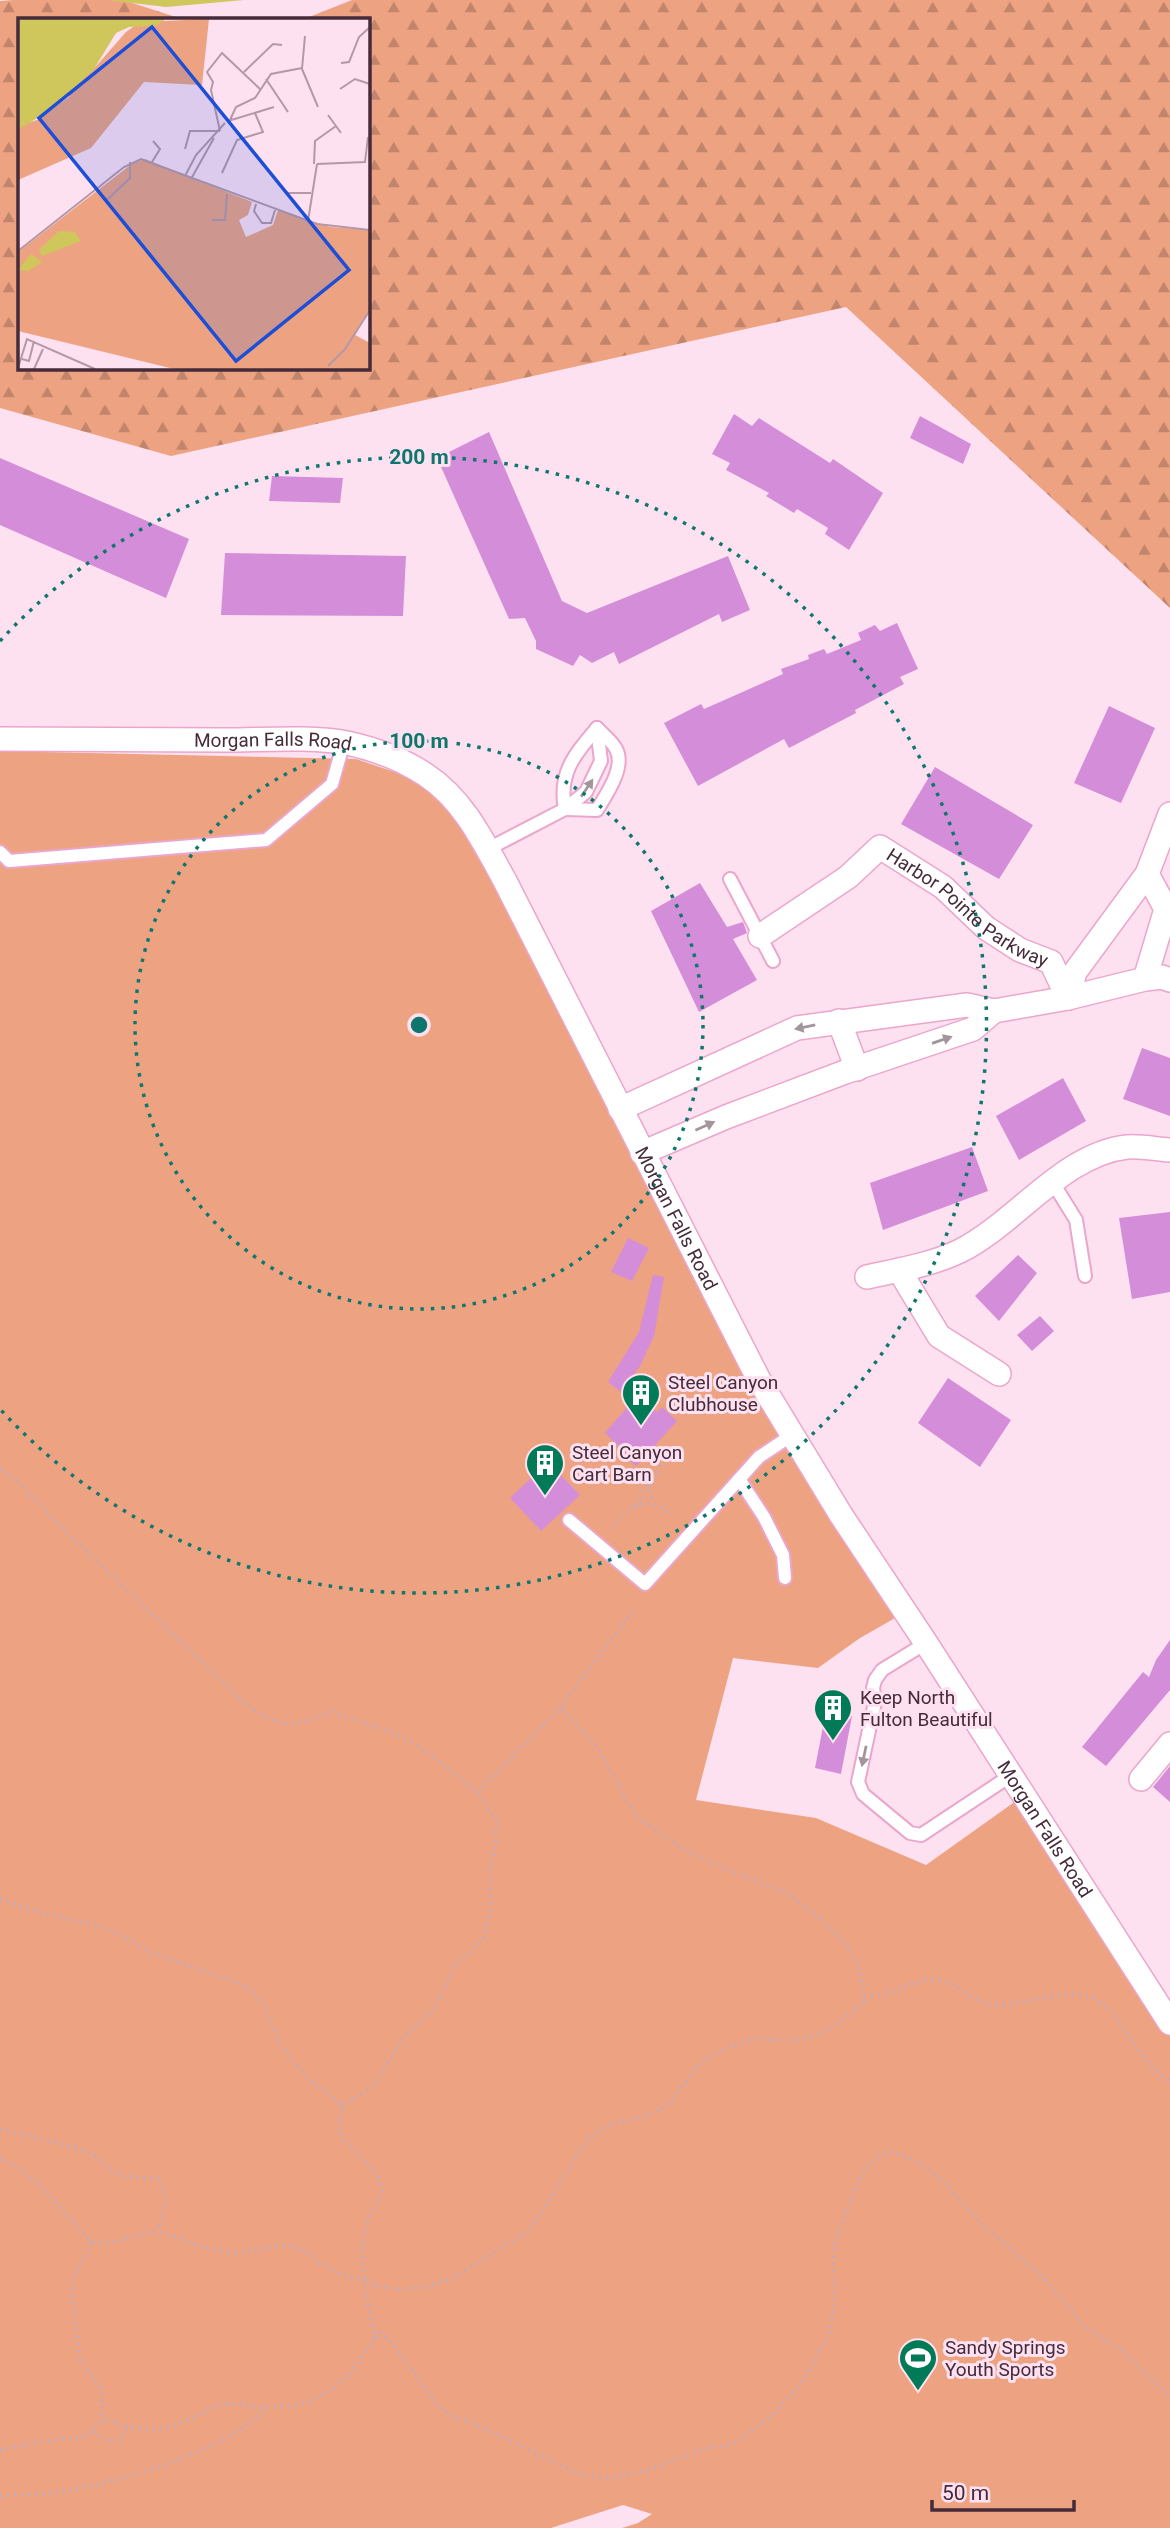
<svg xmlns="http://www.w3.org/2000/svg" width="1170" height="2528" viewBox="0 0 1170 2528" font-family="Roboto,sans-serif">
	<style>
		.green { fill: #eda382 }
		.forest { fill: url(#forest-firs) }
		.water { fill: #cfc75b }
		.building { fill: #d48dd8 }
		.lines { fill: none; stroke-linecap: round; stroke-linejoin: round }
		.lane-casing { stroke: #eba6cc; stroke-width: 16 }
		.street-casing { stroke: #eba6cc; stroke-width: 26 }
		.path { stroke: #c5a9b8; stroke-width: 3.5; stroke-dasharray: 2 5; stroke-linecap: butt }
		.lane { stroke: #fff; stroke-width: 12 }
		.street { stroke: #fff; stroke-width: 23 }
		.oneway { fill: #a2959c }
		.ring { fill: none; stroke: #0f766e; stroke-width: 3.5; stroke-dasharray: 3.5 7 }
		.labels { text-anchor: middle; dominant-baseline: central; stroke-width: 6; stroke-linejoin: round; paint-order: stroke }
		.street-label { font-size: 19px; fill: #462b3a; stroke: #fee1f0 }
		.poi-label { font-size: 19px; fill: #462b3a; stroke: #fee1f0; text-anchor: start }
		.inset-road { fill: none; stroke: #b498a7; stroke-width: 2 }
		.view { fill: #1d4ed8; fill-opacity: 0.15; stroke: #1d4ed8; stroke-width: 3.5 }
		.inset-edge { fill: none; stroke: #462b3a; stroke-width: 3.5 }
		.centre { fill: #0f766e; stroke: #fee1f0; stroke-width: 3.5 }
		.ring-label { font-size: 21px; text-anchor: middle; font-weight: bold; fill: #0f766e; stroke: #fee1f0; stroke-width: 6; stroke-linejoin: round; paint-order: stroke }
	</style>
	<defs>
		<pattern id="forest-firs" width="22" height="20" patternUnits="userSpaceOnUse" patternTransform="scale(1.75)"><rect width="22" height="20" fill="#eda382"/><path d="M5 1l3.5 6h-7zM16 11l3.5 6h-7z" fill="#c2856b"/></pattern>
	</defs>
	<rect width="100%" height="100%" fill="#fee1f0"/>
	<!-- green -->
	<path class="green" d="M 0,751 L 356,759 L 457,793 L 703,1279 L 911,1609 L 860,1638 L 818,1668 L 733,1658 L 696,1800 L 816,1818 L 926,1865 L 1030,1791 L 1074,1850 L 1170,2006 L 1170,2528 L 622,2528 L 638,2523 L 652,2514 L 623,2505 L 551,2528 L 0,2528 Z"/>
	<!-- forest -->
	<path class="forest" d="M 13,0 L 123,0 L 182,19 L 19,19 L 19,368 L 368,368 L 368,19 L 304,19 L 352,0 L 1170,0 L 1170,608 L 846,307 L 171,456 L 0,408 L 0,1 Z"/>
	<!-- water -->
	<path class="water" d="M 107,0 L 244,0 L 166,7 Z"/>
	<!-- building -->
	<g class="building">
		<path d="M 734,414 L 752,426 L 759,418 L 830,463 L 833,459 L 883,493 L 849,550 L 825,534 L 828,528 L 797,509 L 794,513 L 766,496 L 769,493 L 726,470 L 730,463 L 712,454 Z"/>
		<path d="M 920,416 L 971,444 L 963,464 L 910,438 Z"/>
		<path d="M 489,432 L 562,601 L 587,613 L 728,556 L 750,610 L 722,622 L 719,614 L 619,664 L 614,652 L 592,663 L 580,655 L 573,666 L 536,649 L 536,641 L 525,618 L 509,619 L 437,458 Z"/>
		<path d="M 0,458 L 189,539 L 166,598 L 0,525 Z"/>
		<path d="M 272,476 L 343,478 L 340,503 L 269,501 Z"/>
		<path d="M 225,553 L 406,556 L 403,616 L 221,615 Z"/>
		<path d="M 897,623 L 918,669 L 900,677 L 904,684 L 855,710 L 856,713 L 789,748 L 784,739 L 698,786 L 664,723 L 701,704 L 704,709 L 783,674 L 781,669 L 809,659 L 808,655 L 824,649 L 827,654 L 861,640 L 858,633 L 875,625 L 880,631 Z"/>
		<path d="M 1109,706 L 1155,728 L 1121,803 L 1074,783 Z"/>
		<path d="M 935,767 L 1033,825 L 999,879 L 901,824 Z"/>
		<path d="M 700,883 L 727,927 L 743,922 L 747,933 L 733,939 L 757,980 L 699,1012 L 651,911 Z"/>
		<path d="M 1142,1048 L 1170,1058 L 1170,1116 L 1123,1099 Z"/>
		<path d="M 1063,1078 L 1086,1121 L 1019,1160 L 996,1116 Z"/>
		<path d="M 972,1147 L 988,1191 L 883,1230 L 870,1183 Z"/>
		<path d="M 1170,1212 L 1170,1292 L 1132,1299 L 1119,1218 Z"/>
		<path d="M 628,1238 L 649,1248 L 632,1281 L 611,1272 Z"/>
		<path d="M 1018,1255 L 1037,1273 L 999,1321 L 975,1296 Z"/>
		<path d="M 653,1275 L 664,1277 L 654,1336 L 640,1366 L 621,1392 L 608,1382 L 639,1332 Z"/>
		<path d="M 1040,1316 L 1054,1331 L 1032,1351 L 1017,1335 Z"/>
		<path d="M 948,1378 L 1011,1420 L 980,1467 L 918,1423 Z"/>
		<path d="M 637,1396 L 657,1412 L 662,1407 L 677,1421 L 636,1466 L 624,1456 L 626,1453 L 605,1433 Z"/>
		<path d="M 548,1462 L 580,1495 L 541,1531 L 510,1498 Z"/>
		<path d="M 1170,1640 L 1170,1690 L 1106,1766 L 1082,1747 L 1143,1672 L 1149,1677 L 1156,1660 Z"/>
		<path d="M 826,1711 L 852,1716 L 841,1774 L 815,1768 Z"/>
		<path d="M 1170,1766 L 1170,1802 L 1153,1787 Z"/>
	</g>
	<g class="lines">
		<defs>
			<g id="lane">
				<path d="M 565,809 L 597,810 C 606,795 626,767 616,749 C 612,741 603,735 597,728"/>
				<path d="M 565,809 C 558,773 575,754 597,728"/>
				<path d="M 488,849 L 565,809 L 586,792 L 601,761 L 597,728"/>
				<path d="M 0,852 L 9,861 L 266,840 L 332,784 L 344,742"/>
				<path d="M 730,879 L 773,961"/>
				<path d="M 1053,1183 L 1076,1220 L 1085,1276"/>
				<path d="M 739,1479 L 764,1517 L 783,1555 L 785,1578"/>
				<path d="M 569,1520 L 645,1584 L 759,1457 L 792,1435"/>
				<path d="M 926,1643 L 882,1670 L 875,1680 L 873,1688 L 875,1702 L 858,1782 L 863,1794 L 910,1833 L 921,1835 L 1010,1776"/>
			</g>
			<g id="street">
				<path id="s1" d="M 0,739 C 75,739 150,739 225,740 C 262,740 311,736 347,743 C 375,749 402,759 426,775 C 464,800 484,843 505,881 L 759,1380 L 841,1515 L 926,1643 L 1170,2023"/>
				<path id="s2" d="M 760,936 L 848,877 L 880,847 L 943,887 L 986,928 L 1020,950 L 1051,962 L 1068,998"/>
				<path d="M 1145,979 L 1166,909 L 1147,874"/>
				<path d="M 1068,998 L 1075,972 L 1147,874 L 1170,814"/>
				<path d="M 839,1021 L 857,1069"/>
				<path d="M 620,1109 L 797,1028 L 967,1005 L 994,1011 L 1068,998 L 1145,979 L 1162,977 L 1170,980"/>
				<path d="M 642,1153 L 726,1117 L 845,1072 L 973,1029 L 994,1011"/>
				<path d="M 899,1270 L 939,1336 L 999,1374"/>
				<path d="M 867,1277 C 898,1270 931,1265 960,1251 C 1016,1223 1063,1154 1127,1147 C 1141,1146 1156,1149 1170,1150"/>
				<path d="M 1141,1779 L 1170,1744"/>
			</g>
		</defs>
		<!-- lane casing -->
		<use href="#lane" class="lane-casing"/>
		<!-- street casing -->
		<use href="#street" class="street-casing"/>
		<!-- path -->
		<g class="path">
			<path d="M 653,1447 L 659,1453 L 662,1461 C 656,1479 643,1482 655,1503"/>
			<path d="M 0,1469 L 16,1479 L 60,1526 L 250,1708 C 288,1730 292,1728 332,1711 C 353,1721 377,1725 398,1735 C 427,1748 452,1773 477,1792 L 553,1716 L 634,1610"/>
			<path d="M 636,1505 L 649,1482"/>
			<path d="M 613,1526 C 631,1505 645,1494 670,1514"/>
			<path d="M 0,1899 L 39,1912 L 96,1925 L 125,1937 L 152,1953 L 238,1983 L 253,1992 L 263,2004 L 280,2043 L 294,2063 L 314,2084 L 333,2096 L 342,2106 L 339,2124 L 340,2134 L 377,2175 L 383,2190 C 377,2202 368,2216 365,2230 C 357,2266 369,2303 375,2338 C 346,2384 322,2408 264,2407 C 250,2407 235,2401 222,2405 C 205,2410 189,2421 172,2426 C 153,2432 122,2428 105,2419 L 97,2423 L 92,2431 L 108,2441 L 118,2441 L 127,2428"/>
			<path d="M 864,1996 C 891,1997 906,1981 931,1980 C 958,1978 971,2004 994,2005 C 1020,2006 1071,1986 1095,1999 C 1124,2015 1138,2063 1170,2081"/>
			<path d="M 342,2105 L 373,2087 L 403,2039 L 435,2008 L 456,1963 L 467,1955 L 484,1939 L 491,1907 L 489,1879 L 496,1841 L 497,1821 L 477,1792"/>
			<path d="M 0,2129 L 78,2148 L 98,2158 L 111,2170 L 123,2176 L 158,2179 C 171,2196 164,2213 157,2231"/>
			<path d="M 0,2159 C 39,2174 63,2215 92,2242 L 73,2279 L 72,2299 L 80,2358 L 102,2391 L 102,2421"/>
			<path d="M 92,2242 L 110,2243 L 157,2231 L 207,2248 L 234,2253 L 286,2245 L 305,2250 L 317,2262 L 342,2275 L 364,2280 L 381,2287 L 402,2289 L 427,2287 L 453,2278 L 525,2233 L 534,2224 L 585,2143 C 610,2117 629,2125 657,2111 C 674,2103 684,2082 696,2068 C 708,2054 731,2046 748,2041 C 764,2036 779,2042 795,2040 C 824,2038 843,2020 864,2002 L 863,1984 L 857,1962 L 845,1944 L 822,1920 L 787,1893 L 711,1863 L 681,1848 L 641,1819 L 628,1803 L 596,1745 L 560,1706"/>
			<path d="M 375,2338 L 379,2332 L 392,2342 L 437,2405 L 452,2416 L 473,2423 L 581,2475 L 610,2478 L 648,2470 L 703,2449 L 733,2444 L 768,2419 L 800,2385 L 814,2361 L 828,2336 L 833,2317 L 834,2247 L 854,2191 L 865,2169 L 877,2156 L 893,2152 L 909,2157 L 929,2170 L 952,2190 L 980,2222 L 1048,2282 L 1086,2328 L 1121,2350 L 1170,2396"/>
			<path d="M 0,2450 L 43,2441 L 80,2438 L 92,2431"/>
			<path d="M 0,2496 C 20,2494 40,2495 59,2492 C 123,2481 222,2453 268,2407"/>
		</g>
		<!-- lane -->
		<use href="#lane" class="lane"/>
		<!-- street -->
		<use href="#street" class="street"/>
	</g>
	<!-- one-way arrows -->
	<defs><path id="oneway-solid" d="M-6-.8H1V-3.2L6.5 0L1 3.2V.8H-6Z" transform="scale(1.75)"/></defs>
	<g class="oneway">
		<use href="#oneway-solid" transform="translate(587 788) rotate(-56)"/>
		<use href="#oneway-solid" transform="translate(805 1027) rotate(168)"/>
		<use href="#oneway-solid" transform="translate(942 1040) rotate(-19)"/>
		<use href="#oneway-solid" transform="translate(705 1126) rotate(-24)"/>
		<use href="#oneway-solid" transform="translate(864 1756) rotate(102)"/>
	</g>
	<!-- distance rings -->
	<g class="ring">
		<circle cx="419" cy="1025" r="284"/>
		<path d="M0 641A568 568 0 1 1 0 1409"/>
	</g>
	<!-- icons -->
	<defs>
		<symbol id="building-pin" viewBox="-11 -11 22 30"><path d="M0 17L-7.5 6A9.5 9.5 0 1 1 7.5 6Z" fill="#017a58" stroke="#fee1f0"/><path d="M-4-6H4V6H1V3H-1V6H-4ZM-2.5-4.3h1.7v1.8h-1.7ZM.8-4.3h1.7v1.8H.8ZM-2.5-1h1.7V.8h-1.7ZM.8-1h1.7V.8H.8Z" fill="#fff"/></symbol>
		<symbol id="stadium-pin" viewBox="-11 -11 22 30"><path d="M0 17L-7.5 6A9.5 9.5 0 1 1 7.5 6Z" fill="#017a58" stroke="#fee1f0"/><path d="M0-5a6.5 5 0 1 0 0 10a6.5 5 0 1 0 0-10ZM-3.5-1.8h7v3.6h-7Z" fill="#fff"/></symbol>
	</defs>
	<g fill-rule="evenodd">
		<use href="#building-pin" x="619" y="1371" width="44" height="60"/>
		<use href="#building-pin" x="523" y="1441" width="44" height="60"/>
		<use href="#building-pin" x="811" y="1686" width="44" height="60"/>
		<use href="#stadium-pin" x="896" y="2336" width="44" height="60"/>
	</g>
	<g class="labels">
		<!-- street labels -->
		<g class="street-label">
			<text stroke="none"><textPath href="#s1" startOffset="273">Morgan Falls Road</textPath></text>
			<text stroke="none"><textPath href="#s2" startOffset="257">Harbor Pointe Parkway</textPath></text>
			<text stroke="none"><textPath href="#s1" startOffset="945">Morgan Falls Road</textPath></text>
			<text stroke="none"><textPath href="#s1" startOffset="1659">Morgan Falls Road</textPath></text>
		</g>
		<!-- poi labels -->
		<g class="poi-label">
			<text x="668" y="1382">Steel Canyon<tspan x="668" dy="22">Clubhouse</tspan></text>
			<text x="572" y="1452">Steel Canyon<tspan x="572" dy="22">Cart Barn</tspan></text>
			<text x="860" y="1697">Keep North<tspan x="860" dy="22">Fulton Beautiful</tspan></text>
			<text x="945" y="2347">Sandy Springs<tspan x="945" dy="22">Youth Sports</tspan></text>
		</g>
	</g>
	<!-- overview -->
	<g transform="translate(18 18)">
		<rect width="352" height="352" fill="#fee1f0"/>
		<path d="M 127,141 L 234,184 L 230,197 L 221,202 L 228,219 L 255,207 L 260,192 L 312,209 L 352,212 L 352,292 L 337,317 L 352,325 L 352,351 L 156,351 L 0,313 L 0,234 L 115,145 Z" fill="#eda382"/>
		<path d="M 191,1 L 184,67 L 126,64 L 73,130 L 0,162 L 0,108 L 19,102 L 51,79 L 65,54 L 73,54 L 108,14 L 122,4 Z" fill="#eda382"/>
		<path d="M 0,1 L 148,1 L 137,8 L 111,9 L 98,15 L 76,51 L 38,88 L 0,112 ZM 41,213 L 57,214 L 63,223 L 24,238 L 21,232 ZM 13,236 L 24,244 L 10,253 L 0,252 Z" fill="#cfc75b"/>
		<path class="inset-road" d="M 287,18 L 284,51 L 300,89M 323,45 L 331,44 L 341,19 L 352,9M 226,54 L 255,26 L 264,27M 248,61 L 270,94M 322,71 L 337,61 L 352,66M 310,97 L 323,115M 212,102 L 218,89 L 237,80 L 253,56 L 284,50M 210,103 L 256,89M 202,113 L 193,72 L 195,64 L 189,54 L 204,35 L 242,71M 167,131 L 172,113 L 202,113M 134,144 L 142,131 L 135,123M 296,146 L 297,123 L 318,108M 299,146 L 347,144 L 350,119M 204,155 L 219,122 L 245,114 L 237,95M 167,158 L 178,137 L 207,105M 173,161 L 196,120M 78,172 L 89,182 L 112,160 L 112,144M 270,175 L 293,175M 238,186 L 236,193 L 244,205 L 253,205 L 257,192M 194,202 L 207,202 L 209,176M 290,203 L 299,146M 0,233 L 106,149 L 123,141 L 299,206 L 352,212M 4,341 L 11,343 L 16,323M 310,348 L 327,331 L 352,292M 0,350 L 9,321 L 77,351M 16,351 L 25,331"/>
		<path class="view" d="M 134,9 L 331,252 L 218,343 L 21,100 Z"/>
		<rect width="352" height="352" class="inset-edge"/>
	</g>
	<circle cx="419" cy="1025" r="10" class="centre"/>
	<g class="ring-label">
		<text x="419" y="464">200 m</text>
		<text x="419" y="748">100 m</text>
	</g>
	<!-- scale -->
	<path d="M932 2500v10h142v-10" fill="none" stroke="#462b3a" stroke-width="3.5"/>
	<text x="942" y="2500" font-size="21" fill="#462b3a" stroke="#fee1f0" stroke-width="5" paint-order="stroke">50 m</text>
</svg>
